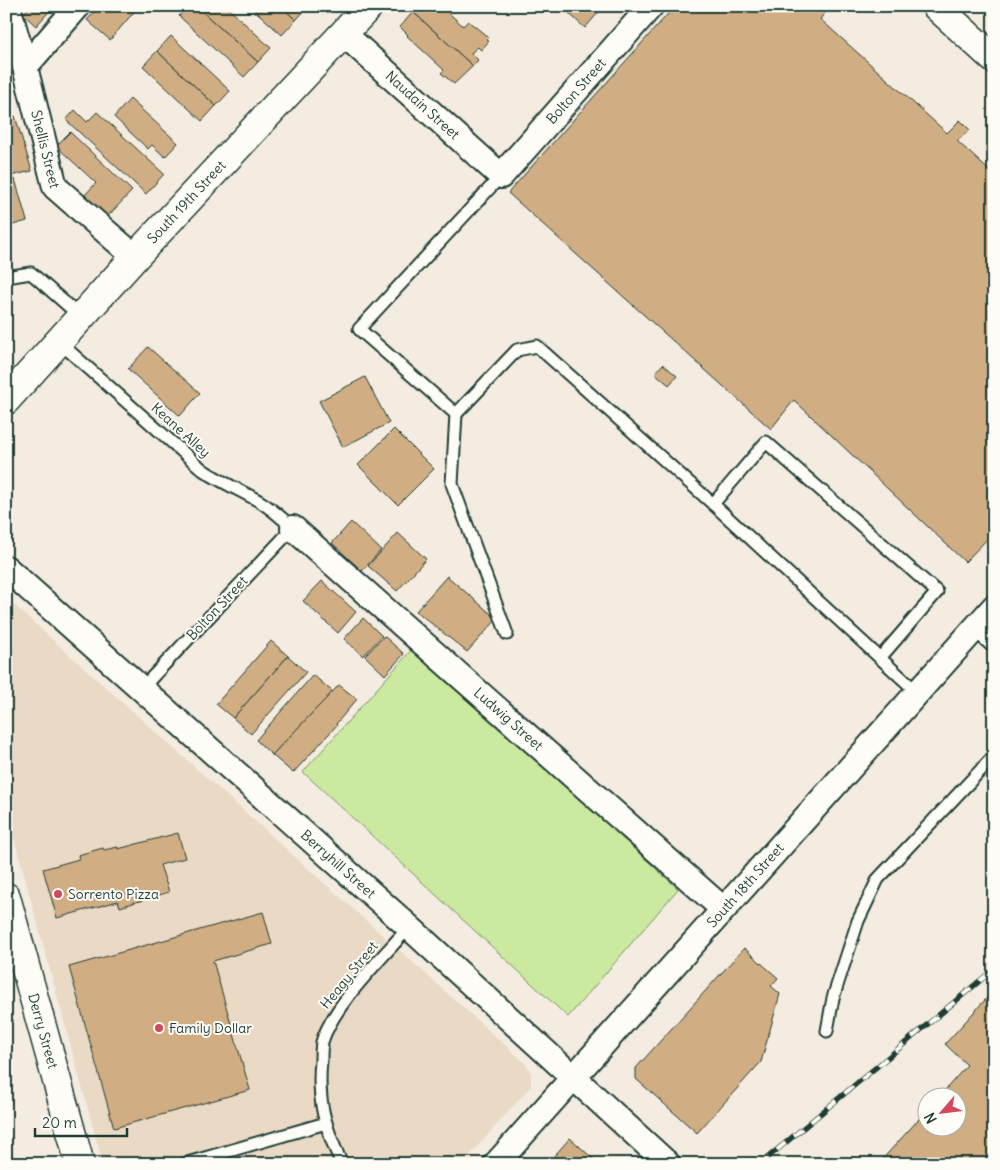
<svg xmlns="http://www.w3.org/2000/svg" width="1000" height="1170" viewBox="0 0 1000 1170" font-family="Delius,sans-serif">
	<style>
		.built { fill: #ead9c4 }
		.green { fill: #cce9a0; stroke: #76936a }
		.building { fill: #d1ad83; stroke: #1f3d34 }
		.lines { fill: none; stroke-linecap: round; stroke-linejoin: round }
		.service-casing { stroke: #1f3d34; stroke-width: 15 }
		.minor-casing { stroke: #1f3d34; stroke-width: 28 }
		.tertiary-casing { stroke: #1f3d34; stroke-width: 31 }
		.secondary-casing { stroke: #1f3d34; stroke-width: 31 }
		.service { stroke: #fdfcf7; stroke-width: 11 }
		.minor { stroke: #fdfcf7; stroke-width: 24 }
		.tertiary { stroke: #fdfcf7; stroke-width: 28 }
		.secondary { stroke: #fdfcf7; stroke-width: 28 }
		.rail-casing { stroke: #1f3d34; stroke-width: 5.5 }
		.rail { stroke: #fdfcf7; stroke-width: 4; stroke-dasharray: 11; stroke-linecap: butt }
		.poi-dot { fill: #d1495b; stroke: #fdfcf7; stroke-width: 2 }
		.labels { text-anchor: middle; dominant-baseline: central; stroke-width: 4; stroke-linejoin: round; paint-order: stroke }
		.street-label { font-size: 14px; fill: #1f3d34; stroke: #fdfcf7 }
		.poi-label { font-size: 14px; fill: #1f3d34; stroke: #fdfcf7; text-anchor: start }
	</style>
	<rect width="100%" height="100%" fill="#f4ece0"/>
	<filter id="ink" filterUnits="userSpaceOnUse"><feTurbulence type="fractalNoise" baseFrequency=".02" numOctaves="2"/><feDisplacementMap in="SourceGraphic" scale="10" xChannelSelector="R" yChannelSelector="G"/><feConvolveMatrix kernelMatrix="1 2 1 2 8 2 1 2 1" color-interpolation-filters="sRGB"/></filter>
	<g filter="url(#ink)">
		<!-- built -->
		<path class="built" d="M 6,598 L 525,1063 L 531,1073 L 531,1086 L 462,1164 L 103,1164 L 6,808 Z"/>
		<!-- green -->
		<path class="green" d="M 414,647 L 678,889 L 568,1017 L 303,772 Z"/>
		<!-- building -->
		<g class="building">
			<path d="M 30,6 L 54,6 L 36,26 L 23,14 Z"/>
			<path d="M 100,6 L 139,6 L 110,40 L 87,20 Z"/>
			<path d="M 188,6 L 196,6 L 258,62 L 244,77 L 179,16 Z"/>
			<path d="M 196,6 L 226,6 L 271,48 L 258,62 Z"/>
			<path d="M 250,6 L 281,6 L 296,20 L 282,35 Z"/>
			<path d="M 281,6 L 309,6 L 296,20 Z"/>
			<path d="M 418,6 L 441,6 L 463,26 L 468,21 L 488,37 L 486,39 L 489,41 L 481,50 L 478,47 L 471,53 L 478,60 L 473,66 L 413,12 Z"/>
			<path d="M 561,6 L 604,6 L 585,28 Z"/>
			<path d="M 675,6 L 831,6 L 820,19 L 947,133 L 960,120 L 970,130 L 957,141 L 994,175 L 994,532 L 965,562 L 794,400 L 771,429 L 508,193 Z"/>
			<path d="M 413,12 L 473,66 L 454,84 L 441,73 L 444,70 L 407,36 L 408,35 L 400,27 Z"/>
			<path d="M 171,36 L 230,91 L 216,106 L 157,51 Z"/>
			<path d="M 157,51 L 216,106 L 202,121 L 143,66 Z"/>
			<path d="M 130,99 L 178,143 L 165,157 L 152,145 L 148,149 L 114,117 Z"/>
			<path d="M 75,110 L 87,122 L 97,112 L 164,174 L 146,194 L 66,120 Z"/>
			<path d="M 15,116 L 32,171 L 6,177 L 6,118 Z"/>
			<path d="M 70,132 L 132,191 L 107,217 L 84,196 L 96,183 L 56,146 Z"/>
			<path d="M 15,179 L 27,221 L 6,227 L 6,182 Z"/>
			<path d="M 148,347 L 200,393 L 180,416 L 128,369 Z"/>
			<path d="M 663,364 L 677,376 L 669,385 L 655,373 Z"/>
			<path d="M 365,377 L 389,423 L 343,447 L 319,401 Z"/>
			<path d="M 394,429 L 434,469 L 398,505 L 358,465 Z"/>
			<path d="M 351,522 L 381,550 L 362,571 L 332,543 Z"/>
			<path d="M 398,533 L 426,559 L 397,591 L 368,566 Z"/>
			<path d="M 447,576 L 497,619 L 467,652 L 416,611 Z"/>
			<path d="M 322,581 L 356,612 L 338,633 L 303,601 Z"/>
			<path d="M 363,618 L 382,636 L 363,656 L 344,639 Z"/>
			<path d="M 384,636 L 404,654 L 385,675 L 365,656 Z"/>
			<path d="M 271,641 L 288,656 L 233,718 L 216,704 Z"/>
			<path d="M 288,656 L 306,672 L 251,734 L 233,718 Z"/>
			<path d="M 313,675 L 333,692 L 272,755 L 256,740 Z"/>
			<path d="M 339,685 L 357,699 L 336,724 L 337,725 L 293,773 L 272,755 Z"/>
			<path d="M 178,833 L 185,858 L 160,865 L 169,892 L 120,907 L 118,901 L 57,918 L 43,869 L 79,859 L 78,855 L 103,848 L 104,850 L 118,847 L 118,849 Z"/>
			<path d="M 263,912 L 272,944 L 213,961 L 250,1090 L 114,1128 L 69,967 Z"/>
			<path d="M 744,948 L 778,978 L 771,986 L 780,994 L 761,1062 L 697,1133 L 636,1079 L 636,1068 Z"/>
			<path d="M 994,990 L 994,1164 L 878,1164 L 928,1109 L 928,1128 L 958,1128 L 958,1098 L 938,1098 L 967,1065 L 945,1044 Z"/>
			<path d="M 570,1138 L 599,1164 L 547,1164 Z"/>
		</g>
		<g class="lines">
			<defs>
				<g id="service">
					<path d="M 501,176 L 359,329 L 456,414 L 517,350 L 537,346 L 713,504 L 918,693"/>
					<path d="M 6,277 L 31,273 L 81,317"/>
					<path d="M 59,342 L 203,470 C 221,482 240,490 259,501 C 271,508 282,518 293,528 L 142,688"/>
					<path d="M 456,414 L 452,484 L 507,634"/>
					<path d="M 713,504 L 766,442 L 937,592 L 880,658"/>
					<path d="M 974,630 L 994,648"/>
					<path d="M 827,1031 L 833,998 L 858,921 L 878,879 L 994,756"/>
					<path d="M 184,1164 L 326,1123"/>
					<path d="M 342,1164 C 325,1128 317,1101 321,1061 C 321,1055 321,1048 322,1042 C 333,1005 384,956 409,927"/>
				</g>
				<g id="minor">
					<path id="s1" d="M 8,6 L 25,67 L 55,187 L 135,257"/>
					<path id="s2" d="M 344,34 L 501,176 L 651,6"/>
					<path d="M 25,67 L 78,6"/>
					<path id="s3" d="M 293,528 L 723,909"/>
					<path id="s4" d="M 6,568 L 409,927 L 668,1164"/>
					<path id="s5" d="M 496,1164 L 994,607"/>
				</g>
				<path id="tertiary" d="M 936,6 L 994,59"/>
				<g id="secondary">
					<path id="s6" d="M 6,400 L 135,257 L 369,6"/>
					<path id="s7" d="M 6,897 L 80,1164"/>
				</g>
			</defs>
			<!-- service casing -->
			<use href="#service" class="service-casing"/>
			<!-- minor casing -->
			<use href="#minor" class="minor-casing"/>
			<!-- tertiary casing -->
			<use href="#tertiary" class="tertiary-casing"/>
			<!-- secondary casing -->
			<use href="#secondary" class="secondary-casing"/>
			<!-- service -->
			<use href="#service" class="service"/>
			<!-- minor -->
			<use href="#minor" class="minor"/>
			<!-- tertiary -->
			<use href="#tertiary" class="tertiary"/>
			<!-- secondary -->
			<use href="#secondary" class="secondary"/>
			<defs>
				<path id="rail" d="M 760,1164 L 994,969"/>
			</defs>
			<!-- rail casing -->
			<use href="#rail" class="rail-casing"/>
			<!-- rail -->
			<use href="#rail" class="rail"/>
		</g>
	</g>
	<!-- markers -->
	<g class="poi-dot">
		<circle cx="58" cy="894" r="5"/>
		<circle cx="159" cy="1028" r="5"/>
	</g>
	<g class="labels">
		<!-- street labels -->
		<g class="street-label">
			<text stroke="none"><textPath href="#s2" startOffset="325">Bolton Street</textPath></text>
			<text stroke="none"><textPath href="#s2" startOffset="106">Naudain Street</textPath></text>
			<text stroke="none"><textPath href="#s1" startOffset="148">Shellis Street</textPath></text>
			<text stroke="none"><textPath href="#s6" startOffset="268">South 19th Street</textPath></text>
			<text transform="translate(181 430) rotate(42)">Keane Alley</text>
			<text transform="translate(217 608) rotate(-47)">Bolton Street</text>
			<text stroke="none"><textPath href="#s3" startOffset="288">Ludwig Street</textPath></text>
			<text stroke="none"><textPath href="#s4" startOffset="445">Berryhill Street</textPath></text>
			<text stroke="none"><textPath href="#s5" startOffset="374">South 18th Street</textPath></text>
			<text transform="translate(349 975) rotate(-51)">Heagy Street</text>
			<text stroke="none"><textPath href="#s7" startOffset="139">Derry Street</textPath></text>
		</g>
		<!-- poi labels -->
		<g class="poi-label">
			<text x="68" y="894">Sorrento Pizza</text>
			<text x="169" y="1028">Family Dollar</text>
		</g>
	</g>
	<!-- margin -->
	<rect width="1000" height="1170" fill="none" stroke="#fdfcf7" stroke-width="25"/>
	<rect x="12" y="12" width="975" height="1145" fill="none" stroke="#1f3d34" stroke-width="2" filter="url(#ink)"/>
	<!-- north arrow -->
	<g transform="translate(942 1112) rotate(242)"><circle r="24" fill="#fdfcf7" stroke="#a4b0a9"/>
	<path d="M0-4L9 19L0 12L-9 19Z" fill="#d1495b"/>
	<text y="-8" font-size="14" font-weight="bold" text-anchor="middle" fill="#1f3d34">N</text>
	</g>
	<!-- scale -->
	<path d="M35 1128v8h92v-8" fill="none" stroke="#1f3d34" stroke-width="2.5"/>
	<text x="42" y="1128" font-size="15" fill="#1f3d34" stroke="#fdfcf7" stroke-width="4" paint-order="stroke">20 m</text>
</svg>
